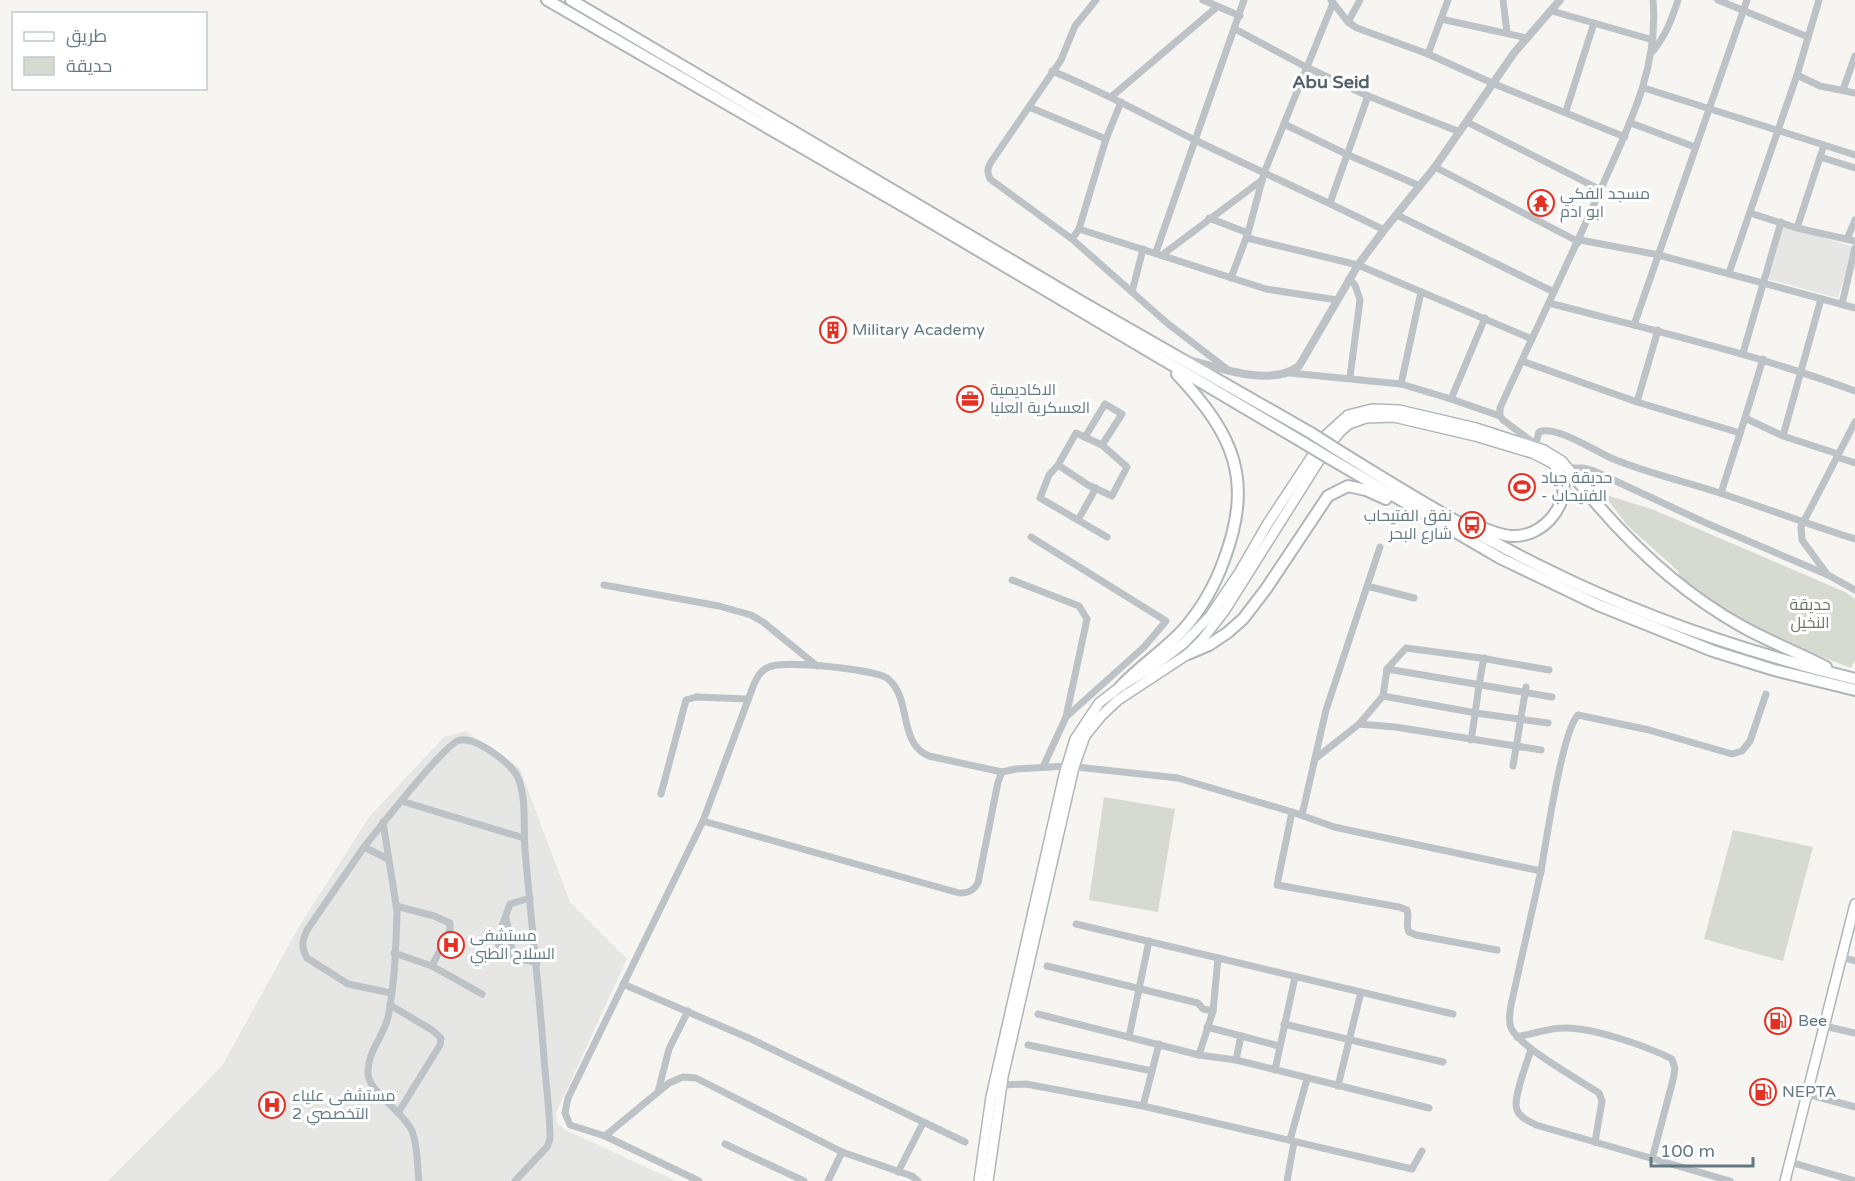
<svg xmlns="http://www.w3.org/2000/svg" width="1855" height="1181" viewBox="0 0 1855 1181" font-family="'Varela Round',Cairo,sans-serif">
	<style>
		.built { fill: #e6e7e5 }
		.green { fill: #d6dad1 }
		.lines { fill: none; stroke-linecap: round; stroke-linejoin: round }
		.secondary-casing { stroke: #aeb6b9; stroke-width: 12 }
		.trunk-casing { stroke: #afb5b8; stroke-width: 14 }
		.minor { stroke: #bcc2c5; stroke-width: 7 }
		.tertiary { stroke: #bcc2c5; stroke-width: 8 }
		.secondary { stroke: #fff; stroke-width: 9 }
		.trunk { stroke: #fff; stroke-width: 10 }
		.trunk-bridge-casing { stroke: #afb5b8; stroke-width: 14; stroke-linecap: butt }
		.trunk-bridge { stroke: #fff; stroke-width: 10 }
		.labels { text-anchor: middle; dominant-baseline: central; stroke-width: 6; stroke-linejoin: round; paint-order: stroke }
		.poi-label { font-size: 16px; fill: #647a83; stroke: #fff; text-anchor: start }
		.park-label { font-size: 16px; fill: #6b7a63; stroke: #fff }
		.neighbourhood-label { font-size: 18px; font-weight: bold; fill: #526268; stroke: #fff }
	</style>
	<rect width="100%" height="100%" fill="#f6f5f2"/>
	<!-- built -->
	<g class="built">
		<path d="M 1783,225 L 1853,247 L 1838,298 L 1768,279 Z"/>
		<path d="M 466,731 L 520,769 L 570,902 L 627,959 L 556,1113 L 557,1123 L 566,1130 L 676,1181 L 108,1181 L 222,1066 L 297,930 L 369,817 L 444,737 Z"/>
	</g>
	<!-- green -->
	<g class="green">
		<path d="M 1603,494 L 1654,510 L 1845,592 L 1855,599 L 1855,660 L 1851,668 L 1794,646 L 1741,621 L 1682,583 L 1678,571 L 1628,526 Z"/>
		<path d="M 1104,797 L 1175,809 L 1158,912 L 1089,900 Z"/>
		<path d="M 1733,830 L 1813,847 L 1783,961 L 1704,939 Z"/>
	</g>
	<g class="lines">
		<defs>
			<g id="secondary">
				<path d="M 979,1181 L 991,1097 L 1064,775 L 1075,739 L 1099,703 L 1121,686 L 1153,667 L 1184,643 L 1210,616 L 1239,573 L 1268,523 L 1326,435 L 1348,415 L 1372,409 L 1399,410 L 1476,428 L 1544,450 L 1562,461 L 1573,475"/>
				<path d="M 988,1181 L 1003,1077 L 1074,767 L 1085,736 L 1102,715 L 1118,700 L 1188,654 L 1202,640 L 1225,610 L 1327,448 L 1340,432 L 1349,424 L 1366,418 L 1394,417 L 1475,436 L 1532,453 L 1552,463 L 1558,469 L 1563,479"/>
				<path d="M 1785,1181 L 1855,904"/>
			</g>
			<g id="trunk">
				<path d="M 547,0 L 910,210 L 1304,443"/>
				<path d="M 571,0 L 1082,302 L 1311,433"/>
				<path d="M 1336,449 C 1405,492 1476,535 1550,571 C 1647,619 1750,653 1855,679"/>
				<path d="M 1329,458 L 1500,558 L 1598,605 L 1713,651 L 1774,670 L 1855,690"/>
				<path d="M 1475,525 C 1487,529 1500,536 1512,536 C 1542,537 1568,508 1563,479 L 1573,475 C 1620,535 1676,590 1743,627 C 1770,642 1799,653 1826,667"/>
				<path d="M 1188,654 L 1209,645 L 1227,633 L 1243,619 L 1266,589 L 1328,496 L 1348,486 L 1366,490 L 1386,499"/>
				<path d="M 1121,686 C 1140,666 1163,651 1182,631 C 1200,611 1215,585 1224,560 C 1254,479 1234,435 1177,374"/>
			</g>
		</defs>
		<!-- secondary casing -->
		<use href="#secondary" class="secondary-casing"/>
		<!-- trunk casing -->
		<use href="#trunk" class="trunk-casing"/>
		<!-- minor -->
		<g class="minor">
			<path d="M 1096,0 L 1075,26 L 1061,60 L 991,162 C 987,169 987,172 990,179 L 1072,239 L 1167,323 L 1227,369"/>
			<path d="M 1203,0 L 1240,16"/>
			<path d="M 1331,0 L 1348,22 L 1357,28 L 1428,54 L 1492,83 L 1625,137"/>
			<path d="M 1503,0 L 1507,32"/>
			<path d="M 1718,0 L 1808,37"/>
			<path d="M 1552,11 L 1653,40"/>
			<path d="M 1441,19 L 1527,38"/>
			<path d="M 1348,22 L 1360,0"/>
			<path d="M 1235,29 L 1306,67 L 1368,96 L 1460,132"/>
			<path d="M 1653,51 C 1666,35 1672,19 1678,0"/>
			<path d="M 1428,54 L 1448,0"/>
			<path d="M 1052,71 C 1102,91 1149,117 1197,141 C 1259,171 1322,199 1384,230"/>
			<path d="M 1797,75 L 1819,0"/>
			<path d="M 1644,88 L 1824,145 L 1797,228"/>
			<path d="M 1843,90 L 1855,56"/>
			<path d="M 1111,97 L 1217,7"/>
			<path d="M 1029,107 L 1106,139"/>
			<path d="M 1566,111 L 1594,23"/>
			<path d="M 1467,122 L 1601,190"/>
			<path d="M 1631,123 L 1695,147"/>
			<path d="M 1284,124 L 1346,154 L 1420,186"/>
			<path d="M 1824,145 L 1855,155"/>
			<path d="M 1820,157 L 1855,168"/>
			<path d="M 1435,167 L 1579,242"/>
			<path d="M 1330,203 L 1368,96"/>
			<path d="M 1750,213 L 1797,228 L 1855,241"/>
			<path d="M 1397,215 L 1554,292"/>
			<path d="M 1209,218 L 1248,233"/>
			<path d="M 1079,229 L 1266,289 L 1337,300"/>
			<path d="M 1247,238 L 1358,265 L 1532,339"/>
			<path d="M 1072,239 L 1079,229 L 1106,139 L 1121,102"/>
			<path d="M 1847,239 L 1855,220"/>
			<path d="M 1580,240 L 1659,255 L 1855,308"/>
			<path d="M 1156,252 L 1244,0"/>
			<path d="M 1162,255 L 1262,180"/>
			<path d="M 1729,273 L 1797,75 L 1820,86 L 1855,93"/>
			<path d="M 1231,278 L 1248,233 L 1264,173 L 1333,3"/>
			<path d="M 1349,279 L 1355,285 L 1360,300 L 1350,377"/>
			<path d="M 1132,292 L 1143,249"/>
			<path d="M 1549,303 C 1652,330 1755,354 1855,391"/>
			<path d="M 1842,304 L 1855,248"/>
			<path d="M 1634,325 L 1747,0"/>
			<path d="M 1743,353 L 1781,222"/>
			<path d="M 1522,361 L 1637,402 L 1740,433"/>
			<path d="M 1290,373 L 1401,384 L 1451,399 L 1500,416"/>
			<path d="M 1401,384 L 1421,292"/>
			<path d="M 1451,399 L 1485,318"/>
			<path d="M 1637,402 L 1658,330"/>
			<path d="M 1745,418 L 1763,359"/>
			<path d="M 1783,436 L 1821,299"/>
			<path d="M 1085,437 L 1105,404 L 1122,414 L 1102,445"/>
			<path d="M 1536,443 L 1539,432 C 1556,425 1595,451 1611,458 C 1646,473 1684,481 1720,493 C 1765,508 1810,525 1855,539"/>
			<path d="M 1542,449 L 1503,420 L 1500,416 L 1500,408 C 1533,335 1568,264 1600,191 C 1627,129 1659,70 1653,0"/>
			<path d="M 1837,457 L 1855,463"/>
			<path d="M 1058,465 L 1088,485 L 1112,496 L 1127,467 L 1102,445 L 1076,433 L 1058,465 L 1049,475 L 1040,498 L 1107,537"/>
			<path d="M 1568,468 L 1583,468 L 1594,471 L 1706,523 L 1828,575 L 1855,590"/>
			<path d="M 1721,493 L 1745,418 L 1783,436 L 1838,454"/>
			<path d="M 1078,520 L 1096,488"/>
			<path d="M 1031,537 L 1166,621 L 1144,647 L 1066,717 L 1043,767"/>
			<path d="M 1827,574 L 1802,540 L 1801,527 L 1855,422"/>
			<path d="M 1012,580 L 1079,606 L 1087,619 L 1066,717"/>
			<path d="M 604,585 L 719,606 L 751,615 L 763,622 L 817,666"/>
			<path d="M 1367,586 L 1414,598"/>
			<path d="M 1387,669 L 1406,648 L 1481,658 L 1549,670"/>
			<path d="M 1383,696 L 1387,669 L 1552,697"/>
			<path d="M 1359,724 L 1383,696 L 1476,713 L 1548,723"/>
			<path d="M 1471,740 C 1476,712 1478,685 1484,658"/>
			<path d="M 1315,759 L 1359,724 L 1395,727 L 1541,750"/>
			<path d="M 1513,766 L 1526,687"/>
			<path d="M 661,794 L 686,700 L 696,697 L 748,699"/>
			<path d="M 401,801 L 524,838"/>
			<path d="M 1292,812 L 1277,885 L 1399,907 L 1407,910 C 1410,918 1405,924 1409,932 L 1416,935 L 1497,950"/>
			<path d="M 1302,815 L 1326,710 L 1380,547"/>
			<path d="M 703,821 L 959,893 C 969,893 973,891 978,883 L 998,782 L 1002,772 L 1016,769 L 1067,766 L 1178,778 L 1292,812 L 1334,827 L 1541,871 L 1511,1005 C 1510,1012 1508,1021 1511,1028 C 1521,1048 1578,1079 1599,1093 L 1602,1101 L 1595,1142"/>
			<path d="M 383,822 L 397,911 C 396,945 395,983 388,1017 C 384,1036 367,1052 368,1073 C 368,1092 404,1112 412,1131 C 418,1146 417,1165 419,1181"/>
			<path d="M 364,847 L 307,930 C 302,941 301,947 307,958 L 348,984 L 391,993"/>
			<path d="M 388,859 L 364,847 C 377,831 446,742 460,740 C 476,737 513,764 518,778 C 527,799 523,827 525,850 C 531,919 539,988 544,1058 C 546,1085 550,1112 550,1139 L 547,1147 L 515,1181"/>
			<path d="M 1541,871 C 1546,843 1562,731 1578,715 L 1649,730 L 1732,754 L 1742,751 L 1750,741 L 1766,694"/>
			<path d="M 530,898 L 510,904 L 497,940 C 500,956 523,959 537,963"/>
			<path d="M 396,906 L 434,916 L 450,923 L 450,930 L 432,966 L 482,994"/>
			<path d="M 506,917 L 513,956"/>
			<path d="M 1076,924 L 1453,1014"/>
			<path d="M 394,953 L 432,966"/>
			<path d="M 1841,957 L 1855,961"/>
			<path d="M 1047,966 L 1198,1003 L 1203,1009 L 1213,1011"/>
			<path d="M 623,984 L 751,1039 L 965,1142"/>
			<path d="M 390,1005 L 432,1030 L 441,1038 L 440,1045 L 398,1113"/>
			<path d="M 1038,1014 L 1199,1055 L 1236,1060 L 1429,1108"/>
			<path d="M 1284,1024 L 1443,1062"/>
			<path d="M 1824,1026 L 1855,1033"/>
			<path d="M 1207,1027 L 1279,1046"/>
			<path d="M 1129,1037 L 1149,941"/>
			<path d="M 1517,1037 C 1532,1034 1549,1028 1564,1028 C 1591,1027 1647,1046 1672,1059 L 1675,1069 L 1673,1080 L 1652,1159"/>
			<path d="M 1028,1045 L 1152,1071"/>
			<path d="M 1531,1049 C 1528,1061 1512,1099 1517,1110 C 1520,1118 1529,1121 1536,1125 L 1730,1181"/>
			<path d="M 1199,1055 L 1213,1011 L 1218,958"/>
			<path d="M 1236,1060 L 1241,1036"/>
			<path d="M 1275,1070 L 1295,977"/>
			<path d="M 1002,1085 L 1026,1084 L 1143,1106 L 1412,1169 L 1422,1151"/>
			<path d="M 1338,1086 L 1361,992"/>
			<path d="M 658,1092 L 669,1049 L 688,1011"/>
			<path d="M 1807,1094 L 1855,1107"/>
			<path d="M 1143,1106 L 1159,1044"/>
			<path d="M 605,1136 L 669,1083 L 683,1077 L 696,1078 L 842,1152 L 912,1176 L 918,1181"/>
			<path d="M 1290,1140 L 1307,1079"/>
			<path d="M 725,1144 L 804,1181"/>
			<path d="M 1790,1162 L 1855,1181"/>
			<path d="M 898,1172 L 923,1123"/>
			<path d="M 699,1181 L 605,1136 L 570,1125 L 565,1113 L 568,1098 L 703,821 L 754,684 C 758,676 761,670 769,667 C 784,660 872,669 887,678 C 888,679 893,683 893,684 C 910,705 900,744 929,756 L 1002,772"/>
			<path d="M 828,1181 L 842,1152"/>
			<path d="M 1287,1181 L 1294,1142"/>
		</g>
		<!-- tertiary -->
		<path class="tertiary" d="M 1186,359 C 1217,367 1271,388 1299,366 L 1358,265 L 1384,230 L 1435,167 L 1514,53 L 1560,0"/>
		<!-- secondary -->
		<use href="#secondary" class="secondary"/>
		<!-- trunk -->
		<use href="#trunk" class="trunk"/>
		<defs>
			<g id="trunk-bridge">
				<path d="M 1311,433 L 1336,449"/>
				<path d="M 1304,443 L 1329,458"/>
			</g>
		</defs>
		<!-- trunk-bridge casing -->
		<use href="#trunk-bridge" class="trunk-bridge-casing"/>
		<!-- trunk-bridge -->
		<use href="#trunk-bridge" class="trunk-bridge"/>
	</g>
	<!-- icons -->
	<defs>
		<symbol id="temple-ring" viewBox="-11 -11 22 22"><circle r="9.5" fill="#fff" stroke="#e43123" stroke-width="1.5"/><path d="M0-6L5-2H3V0L6.5 2.5H4V6H1.5V3h-3V6H-4V2.5H-6.5L-3 0V-2H-5Z" fill="#e43123"/></symbol>
		<symbol id="building-ring" viewBox="-11 -11 22 22"><circle r="9.5" fill="#fff" stroke="#e43123" stroke-width="1.5"/><path d="M-4-6H4V6H1V3H-1V6H-4ZM-2.5-4.3h1.7v1.8h-1.7ZM.8-4.3h1.7v1.8H.8ZM-2.5-1h1.7V.8h-1.7ZM.8-1h1.7V.8H.8Z" fill="#e43123"/></symbol>
		<symbol id="office-ring" viewBox="-11 -11 22 22"><circle r="9.5" fill="#fff" stroke="#e43123" stroke-width="1.5"/><path d="M-6-3h4V-5.5h4V-3h4V5H-6ZM-1-4.5V-3h2v-1.5ZM-6 0V1H6V0Z" fill="#e43123"/></symbol>
		<symbol id="stadium-ring" viewBox="-11 -11 22 22"><circle r="9.5" fill="#fff" stroke="#e43123" stroke-width="1.5"/><path d="M0-5a6.5 5 0 1 0 0 10a6.5 5 0 1 0 0-10ZM-3.5-1.8h7v3.6h-7Z" fill="#e43123"/></symbol>
		<symbol id="bus-ring" viewBox="-11 -11 22 22"><circle r="9.5" fill="#fff" stroke="#e43123" stroke-width="1.5"/><path d="M-5-6H5V4H4V6H2V4H-2V6H-4V4H-5ZM-3.5-4V0h7V-4ZM-3.5 1.2v1.5H-2V1.2ZM2 1.2v1.5H3.5V1.2Z" fill="#e43123"/></symbol>
		<symbol id="hospital-ring" viewBox="-11 -11 22 22"><circle r="9.5" fill="#fff" stroke="#e43123" stroke-width="1.5"/><path d="M-5-5h3v3.5h4V-5h3V5h-3V1.5h-4V5h-3Z" fill="#e43123"/></symbol>
		<symbol id="fuel-ring" viewBox="-11 -11 22 22"><circle r="9.5" fill="#fff" stroke="#e43123" stroke-width="1.5"/><path d="M-5.5-6h7V0h2V4h1.3V-2.5L3-4.5l.8-.8L6-3V5H2.5V1h-1V6h-7ZM-4.2-4.7v3.2H.2V-4.7Z" fill="#e43123"/></symbol>
	</defs>
	<g fill-rule="evenodd">
		<use href="#temple-ring" x="1526" y="188" width="30" height="30"/>
		<use href="#building-ring" x="818" y="315" width="30" height="30"/>
		<use href="#office-ring" x="955" y="384" width="30" height="30"/>
		<use href="#stadium-ring" x="1507" y="472" width="30" height="30"/>
		<use href="#bus-ring" x="1457" y="510" width="30" height="30"/>
		<use href="#hospital-ring" x="436" y="930" width="30" height="30"/>
		<use href="#fuel-ring" x="1763" y="1006" width="30" height="30"/>
		<use href="#fuel-ring" x="1748" y="1077" width="30" height="30"/>
		<use href="#hospital-ring" x="257" y="1090" width="30" height="30"/>
	</g>
	<g class="labels">
		<!-- poi labels -->
		<g class="poi-label">
			<text x="1560" y="194">مسجد الفكي<tspan x="1560" dy="18">ابو ادم</tspan></text>
			<text x="852" y="330">Military Academy</text>
			<text x="990" y="390">الاكاديمية<tspan x="990" dy="18">العسكرية العليا</tspan></text>
			<text x="1541" y="478">حديقة جياد<tspan x="1541" dy="18">- الفتيحاب</tspan></text>
			<text x="1452" y="516" text-anchor="end">نفق الفتيحاب<tspan x="1452" dy="18">شارع البحر</tspan></text>
			<text x="470" y="936">مستشفى<tspan x="470" dy="18">السلاح الطبي</tspan></text>
			<text x="1798" y="1021">Bee</text>
			<text x="1782" y="1092">NEPTA</text>
			<text x="292" y="1096">مستشفى علياء<tspan x="292" dy="18">التخصصي 2</tspan></text>
		</g>
		<!-- park labels -->
		<g class="park-label">
			<text x="1810" y="605">حديقة<tspan x="1810" dy="18">النخيل</tspan></text>
		</g>
		<!-- neighbourhood labels -->
		<g class="neighbourhood-label">
			<text x="1331" y="82">Abu Seid</text>
		</g>
	</g>
	<!-- legend -->
	<rect x="12" y="12" width="195" height="78" fill="#ffffff" stroke="#c1cacd" stroke-width="1.5"/>
	<rect x="24" y="32" width="30" height="9" fill="#ffffff" stroke="#c1cacd" stroke-width="1.5"/>
	<text x="66" y="42" font-size="18" fill="#647a83">طريق</text>
	<rect x="24" y="57" width="30" height="18" fill="#d6dad1" stroke="#c1cacd" stroke-width="1.5"/>
	<text x="66" y="72" font-size="18" fill="#647a83">حديقة</text>
	<!-- scale -->
	<path d="M1651 1157v9h102v-9" fill="none" stroke="#647a83" stroke-width="3"/>
	<text x="1660" y="1157" font-size="18" fill="#647a83" stroke="#ffffff" stroke-width="4.5" paint-order="stroke">100 m</text>
</svg>
